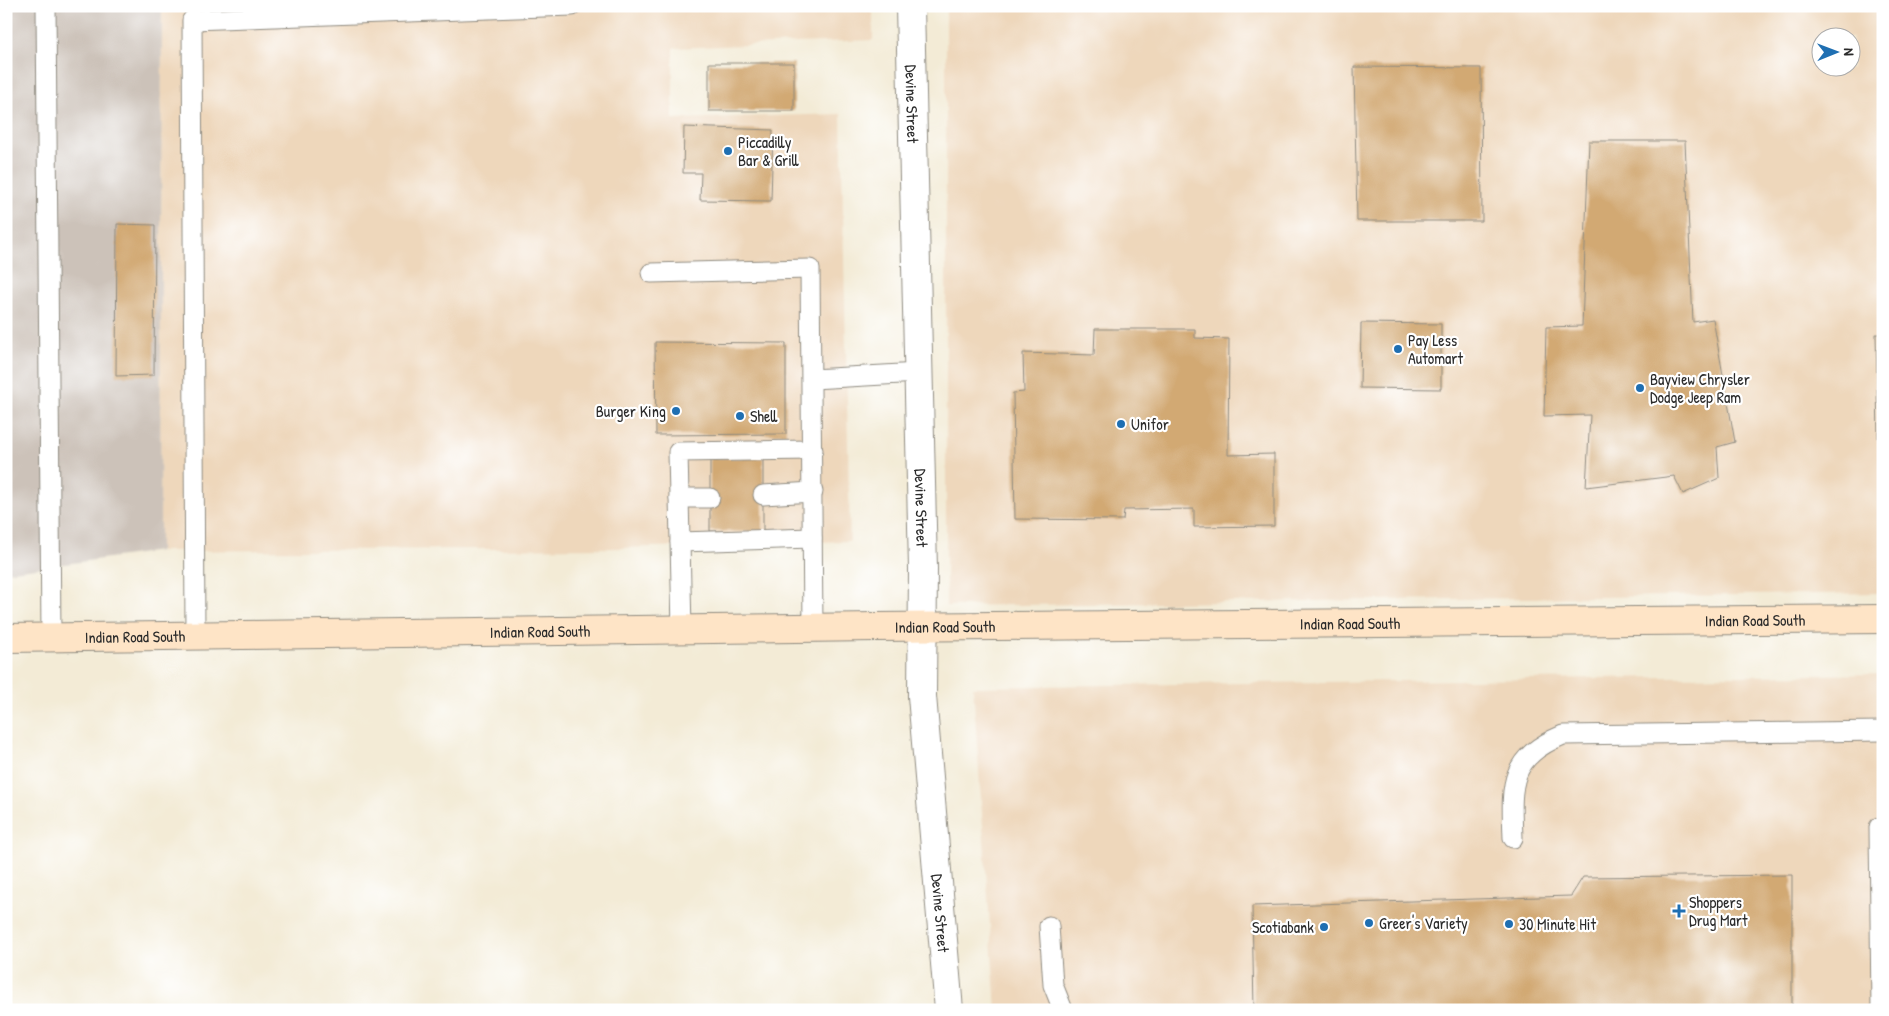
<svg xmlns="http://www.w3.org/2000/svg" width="1889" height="1016" viewBox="0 0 1889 1016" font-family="'Patrick Hand',sans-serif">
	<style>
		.built { fill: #eed7bb; fill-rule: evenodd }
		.industrial { fill: #ccc2b9 }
		.building { fill: #d2a973 }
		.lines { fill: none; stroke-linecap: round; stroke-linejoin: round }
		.lane-casing { stroke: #8f8b80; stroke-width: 21 }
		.street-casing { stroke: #8f8b80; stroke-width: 30 }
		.secondary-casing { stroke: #8f8b80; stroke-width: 30 }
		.lane { stroke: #fff; stroke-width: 19 }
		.street { stroke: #fff; stroke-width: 28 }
		.secondary { stroke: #fee4c6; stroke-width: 28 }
		.poi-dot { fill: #1f6fb2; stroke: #fff; stroke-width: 2 }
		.labels { text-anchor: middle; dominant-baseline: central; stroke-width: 4.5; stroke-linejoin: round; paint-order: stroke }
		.street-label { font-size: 16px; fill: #2b2b2b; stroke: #fff }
		.poi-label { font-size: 16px; fill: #2b2b2b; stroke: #fff; text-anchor: start }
	</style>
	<rect width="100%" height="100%" fill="#fff"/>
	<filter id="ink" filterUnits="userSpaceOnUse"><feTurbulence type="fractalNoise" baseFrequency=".02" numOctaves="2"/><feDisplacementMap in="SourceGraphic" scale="10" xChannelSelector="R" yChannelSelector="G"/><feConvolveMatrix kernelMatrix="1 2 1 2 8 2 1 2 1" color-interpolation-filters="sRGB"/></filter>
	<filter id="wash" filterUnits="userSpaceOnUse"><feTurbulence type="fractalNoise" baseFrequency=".0096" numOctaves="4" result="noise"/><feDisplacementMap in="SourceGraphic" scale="20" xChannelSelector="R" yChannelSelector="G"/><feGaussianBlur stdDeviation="1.12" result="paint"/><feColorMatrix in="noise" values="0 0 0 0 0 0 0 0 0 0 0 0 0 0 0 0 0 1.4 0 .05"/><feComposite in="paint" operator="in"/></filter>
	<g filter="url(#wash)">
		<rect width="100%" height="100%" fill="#f3ebd6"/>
		<!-- built -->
		<g class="built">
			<path d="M 162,6 L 873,6 L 873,40 L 673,48 L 673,119 L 841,114 L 850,541 L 621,548 L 160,551 Z"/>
			<path d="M 946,6 L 1883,6 L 1883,593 L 946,606 ZM 1822,38 L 1852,38 L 1852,68 L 1822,68 Z"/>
			<path d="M 1883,674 L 1883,1010 L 996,1010 L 973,687 Z"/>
		</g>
		<!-- industrial -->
		<path class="industrial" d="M 6,6 L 162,6 L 160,551 L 6,572 Z"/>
		<g id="blocks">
			<!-- building -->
			<g class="building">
				<rect x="709" y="63" width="85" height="48"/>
				<path d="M 1354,67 L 1481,68 L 1482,221 L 1357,221 Z"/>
				<path d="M 684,127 L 773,130 L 771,201 L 700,200 L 701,173 L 683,173 Z"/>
				<path d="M 1589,141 L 1685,141 L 1693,322 L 1713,319 L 1735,442 L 1717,447 L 1719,478 L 1683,494 L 1674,476 L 1586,487 L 1590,415 L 1544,416 L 1546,327 L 1582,326 Z"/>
				<path d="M 117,224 L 155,225 L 154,375 L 116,376 Z"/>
				<path d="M 1361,323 L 1441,324 L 1441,389 L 1360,388 Z"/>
				<path d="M 1095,329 L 1195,329 L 1195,338 L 1229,339 L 1228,455 L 1274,454 L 1274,526 L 1194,527 L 1194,509 L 1124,510 L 1123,520 L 1015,519 L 1013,393 L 1024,392 L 1023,353 L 1094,355 Z"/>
				<path d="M 1876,334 L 1883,334 L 1883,439 L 1878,439 Z"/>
				<path d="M 655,342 L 786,343 L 786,434 L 656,435 Z"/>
				<path d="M 710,458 L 763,458 L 763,532 L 710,531 Z"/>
				<path d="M 1792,875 L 1792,1010 L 1254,1010 L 1252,906 L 1571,896 L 1583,877 Z"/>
			</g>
		</g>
	</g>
	<g filter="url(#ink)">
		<use href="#blocks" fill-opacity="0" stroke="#8f8b80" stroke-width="1"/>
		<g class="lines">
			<defs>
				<g id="lane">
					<path d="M 46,6 L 51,637"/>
					<path d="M 651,273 L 810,269 L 813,628"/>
					<path d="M 812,379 L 919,373"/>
					<path d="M 763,495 L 813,492"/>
					<path d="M 679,498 L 710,498"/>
					<path d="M 680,542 L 812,538"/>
					<path d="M 682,630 L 678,452 L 813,450"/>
					<path d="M 195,636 L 192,20 L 572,6"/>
					<path d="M 1879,827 L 1881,1010"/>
					<path d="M 1513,838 C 1511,785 1508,758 1563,735 L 1883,731"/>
					<path d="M 1049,926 L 1053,985 L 1063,1010"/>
				</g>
				<g id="street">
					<path id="s1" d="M 910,6 L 923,569 L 922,696 L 949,1010"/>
				</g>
				<g id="secondary">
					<path id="s2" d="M 6,638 L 876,627 L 1883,619"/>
				</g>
			</defs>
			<!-- lane casing -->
			<use href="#lane" class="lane-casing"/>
			<!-- street casing -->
			<use href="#street" class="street-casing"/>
			<!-- secondary casing -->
			<use href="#secondary" class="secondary-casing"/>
			<!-- lane -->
			<use href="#lane" class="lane"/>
			<!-- street -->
			<use href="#street" class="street"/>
			<!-- secondary -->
			<use href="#secondary" class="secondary"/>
		</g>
	</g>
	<!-- markers -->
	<g class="poi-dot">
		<circle cx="728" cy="151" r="5"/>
		<circle cx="1398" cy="349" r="5"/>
		<circle cx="1640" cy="388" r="5"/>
		<circle cx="676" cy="411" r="5"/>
		<circle cx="740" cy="416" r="5"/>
		<circle cx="1121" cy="424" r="5"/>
		<path d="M1676.5 903.5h5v5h5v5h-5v5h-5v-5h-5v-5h5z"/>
		<circle cx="1369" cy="923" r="5"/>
		<circle cx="1509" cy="924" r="5"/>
		<circle cx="1324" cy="927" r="5"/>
	</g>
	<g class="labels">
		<!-- street labels -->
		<g class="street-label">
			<text stroke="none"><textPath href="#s1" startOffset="98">Devine Street</textPath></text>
			<text stroke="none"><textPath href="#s1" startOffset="502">Devine Street</textPath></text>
			<text stroke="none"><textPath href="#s2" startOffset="1749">Indian Road South</textPath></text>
			<text stroke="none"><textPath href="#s2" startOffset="1344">Indian Road South</textPath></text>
			<text stroke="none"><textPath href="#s2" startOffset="939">Indian Road South</textPath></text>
			<text stroke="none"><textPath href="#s2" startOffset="534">Indian Road South</textPath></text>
			<text stroke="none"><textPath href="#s2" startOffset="129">Indian Road South</textPath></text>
			<text stroke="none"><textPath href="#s1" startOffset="908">Devine Street</textPath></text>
		</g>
		<!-- poi labels -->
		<g class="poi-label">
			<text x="738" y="142">Piccadilly<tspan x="738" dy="18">Bar &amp; Grill</tspan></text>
			<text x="1408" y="340">Pay Less<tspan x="1408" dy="18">Automart</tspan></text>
			<text x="1650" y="379">Bayview Chrysler<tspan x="1650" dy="18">Dodge Jeep Ram</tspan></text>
			<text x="666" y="411" text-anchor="end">Burger King</text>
			<text x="750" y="416">Shell</text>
			<text x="1131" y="424">Unifor</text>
			<text x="1689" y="902">Shoppers<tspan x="1689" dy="18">Drug Mart</tspan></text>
			<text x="1379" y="923">Greer's Variety</text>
			<text x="1519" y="924">30 Minute Hit</text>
			<text x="1314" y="927" text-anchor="end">Scotiabank</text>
		</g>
	</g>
	<!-- margin -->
	<rect width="1889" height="1016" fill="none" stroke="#fff" stroke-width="25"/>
	<!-- north arrow -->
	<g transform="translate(1836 52) rotate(89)"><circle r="24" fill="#ffffff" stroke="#aaaaaa"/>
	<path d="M0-4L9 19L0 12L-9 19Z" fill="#1f6fb2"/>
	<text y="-8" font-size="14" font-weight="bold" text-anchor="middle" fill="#2b2b2b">N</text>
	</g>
</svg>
